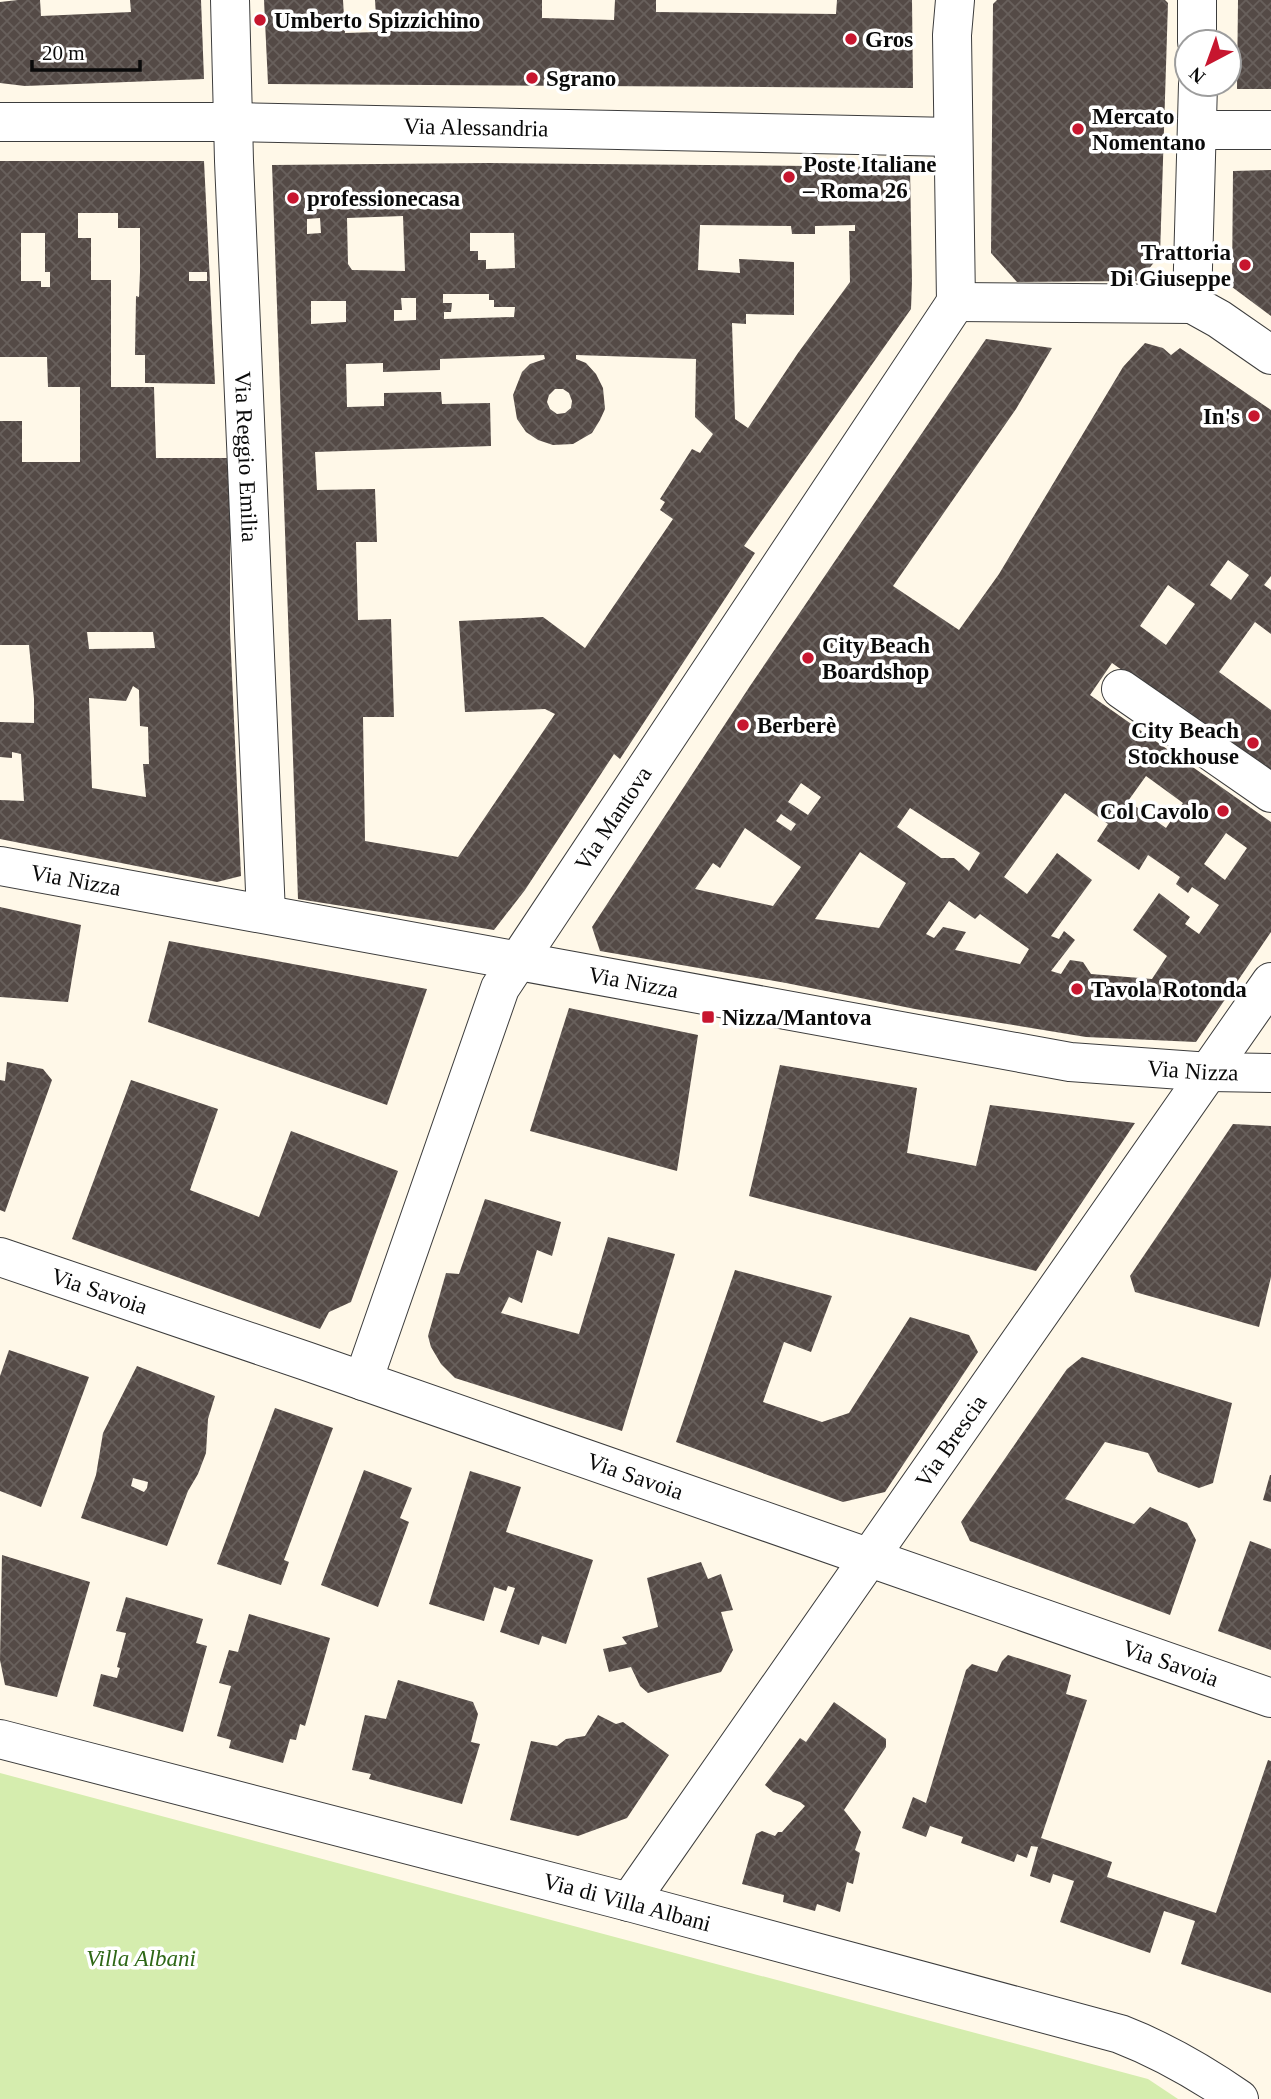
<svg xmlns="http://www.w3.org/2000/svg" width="1271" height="2099" viewBox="0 0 1271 2099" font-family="Georgia,serif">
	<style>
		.park { fill: #d5edae }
		.building { fill: url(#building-cross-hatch); fill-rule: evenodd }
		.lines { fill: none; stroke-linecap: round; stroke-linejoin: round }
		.minor-casing { stroke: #3d3d3d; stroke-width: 40 }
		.minor { stroke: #fff; stroke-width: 38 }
		.poi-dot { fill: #c7162f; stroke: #fff; stroke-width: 2.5 }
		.labels { text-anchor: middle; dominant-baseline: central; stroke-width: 7; stroke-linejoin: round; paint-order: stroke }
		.poi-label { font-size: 23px; font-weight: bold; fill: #0a0a0a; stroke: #fff; text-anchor: start }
		.street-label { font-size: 23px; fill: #0a0a0a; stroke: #fff }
		.park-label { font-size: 23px; font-style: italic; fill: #2e6716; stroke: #fff }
	</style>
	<defs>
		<pattern id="building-cross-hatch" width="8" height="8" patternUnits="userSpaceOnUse" patternTransform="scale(1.75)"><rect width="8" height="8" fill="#544a46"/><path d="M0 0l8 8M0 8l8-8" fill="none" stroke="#68605c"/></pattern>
	</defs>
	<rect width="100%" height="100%" fill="#fff8e8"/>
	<!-- park -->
	<path class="park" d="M 0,1773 L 1148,2079 L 1178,2099 L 0,2099 Z"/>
	<!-- building -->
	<g class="building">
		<path d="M 18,0 L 40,0 L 41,16 L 131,12 L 130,0 L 201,0 L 204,79 L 25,86 L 0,83 L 0,2 Z"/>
		<path d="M 264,0 L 343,0 L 345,33 L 377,32 L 375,0 L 542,0 L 542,18 L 614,20 L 615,0 L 656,0 L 656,12 L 836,14 L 837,0 L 912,0 L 913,88 L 268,84 Z"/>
		<path d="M 997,0 L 1165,0 L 1168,3 L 1160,255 L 1139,281 L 1017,282 L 991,253 L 993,4 Z"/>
		<path d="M 1238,0 L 1271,0 L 1271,89 L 1237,89 Z"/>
		<path d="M 0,161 L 204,161 L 215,384 L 145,383 L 145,355 L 135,355 L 136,296 L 139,297 L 140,272 L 140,228 L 118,228 L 118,213 L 78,213 L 78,238 L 91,238 L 91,280 L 111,280 L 111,387 L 154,387 L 156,458 L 230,458 L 230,631 L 241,876 L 217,882 L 0,839 L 0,800 L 24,801 L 21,754 L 12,752 L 12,758 L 0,757 L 0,722 L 34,723 L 34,699 L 29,645 L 0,645 L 0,421 L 22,421 L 22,462 L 80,462 L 80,387 L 48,387 L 47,357 L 0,357 ZM 21,233 L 45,233 L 45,272 L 50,272 L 50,287 L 41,287 L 41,281 L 21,281 ZM 189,272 L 207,272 L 207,281 L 189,281 ZM 87,632 L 153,632 L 155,648 L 89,649 ZM 133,686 L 139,690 L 140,726 L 148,727 L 149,764 L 143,764 L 146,797 L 92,788 L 89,698 L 126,701 Z"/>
		<path d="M 488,163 L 910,167 L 912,281 L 911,309 L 744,546 L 755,553 L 620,759 L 614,754 L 525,890 L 494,930 L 298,899 L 272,165 ZM 403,216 L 405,271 L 352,270 L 348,264 L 347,218 ZM 320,218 L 321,233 L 307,234 L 307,219 ZM 700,225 L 791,226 L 792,234 L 815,234 L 815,226 L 855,225 L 855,231 L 849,231 L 850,282 L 798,353 L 748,428 L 735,419 L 732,323 L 746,324 L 746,314 L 794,315 L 794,262 L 739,259 L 740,273 L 698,270 ZM 470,233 L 514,233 L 515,268 L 486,269 L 486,260 L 478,260 L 478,251 L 470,251 ZM 443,294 L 489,294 L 489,300 L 494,300 L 494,307 L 515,307 L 514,317 L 444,319 L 444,312 L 451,312 L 452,303 L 443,303 ZM 401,298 L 416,298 L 416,320 L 394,321 L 394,310 L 402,310 ZM 311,301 L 346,301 L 346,322 L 311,324 ZM 544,355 L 545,359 L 530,364 L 522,372 L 513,395 L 517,419 L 526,432 L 538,440 L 553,445 L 573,444 L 592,433 L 600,420 L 605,409 L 603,388 L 596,374 L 586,363 L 576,359 L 576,355 L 696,359 L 695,417 L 713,434 L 700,453 L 692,449 L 660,499 L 665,502 L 660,510 L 673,519 L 585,648 L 543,617 L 459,621 L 465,712 L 545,709 L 555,714 L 458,857 L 365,841 L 363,717 L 394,717 L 391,619 L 358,620 L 356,542 L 377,542 L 375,489 L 317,490 L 315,452 L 491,446 L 490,403 L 442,404 L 441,392 L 384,393 L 384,406 L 347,407 L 346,364 L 383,363 L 383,372 L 440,370 L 440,359 ZM 555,389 L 563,389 L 569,393 L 572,401 L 571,408 L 565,413 L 557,414 L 550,409 L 547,402 L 549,395 Z"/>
		<path d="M 1271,170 L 1271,316 L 1232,287 L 1233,171 Z"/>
		<path d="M 986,339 L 1052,348 L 1016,409 L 893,586 L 959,630 L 999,574 L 1123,367 L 1145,343 L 1163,348 L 1171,355 L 1180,348 L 1271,410 L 1271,576 L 1264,585 L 1271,590 L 1271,634 L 1255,622 L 1219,672 L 1271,710 L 1271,775 L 1112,663 L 1090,695 L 1271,822 L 1271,932 L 1196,1042 L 1086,1037 L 915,1009 L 786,983 L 600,951 L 592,927 L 750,686 ZM 1228,560 L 1249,575 L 1231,600 L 1210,585 ZM 1168,585 L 1195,604 L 1166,645 L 1140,626 ZM 1146,776 L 1183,803 L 1166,828 L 1128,801 ZM 801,783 L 821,797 L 808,815 L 788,802 ZM 1065,793 L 1108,824 L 1097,841 L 1139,870 L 1148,855 L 1180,877 L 1176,884 L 1188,893 L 1192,887 L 1219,905 L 1199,934 L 1185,924 L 1190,917 L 1159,893 L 1133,930 L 1167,956 L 1152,979 L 1091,974 L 1083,962 L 1070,960 L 1061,974 L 1051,971 L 1075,940 L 1064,931 L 1059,939 L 1051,936 L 1092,880 L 1057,853 L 1027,894 L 1004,877 ZM 910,808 L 980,853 L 969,871 L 954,858 L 941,858 L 897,827 ZM 781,814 L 796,824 L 791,831 L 776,821 ZM 745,828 L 801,867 L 773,906 L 695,889 L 713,863 L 720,868 ZM 1226,833 L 1247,848 L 1225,880 L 1204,864 ZM 860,852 L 906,883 L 879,928 L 815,919 ZM 949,901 L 975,919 L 980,914 L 1029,949 L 1020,964 L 955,950 L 966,932 L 943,927 L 934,938 L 926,934 Z"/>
		<path d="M 0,907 L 81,925 L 68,1002 L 0,997 Z"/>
		<path d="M 169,941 L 427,989 L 387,1105 L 148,1022 Z"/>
		<path d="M 569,1008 L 698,1035 L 677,1171 L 530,1131 Z"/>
		<path d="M 7,1062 L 43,1069 L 52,1080 L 5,1212 L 0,1210 L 0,1080 L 5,1081 Z"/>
		<path d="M 780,1065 L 917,1088 L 907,1153 L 976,1166 L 990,1105 L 1135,1123 L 1036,1271 L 749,1196 Z"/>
		<path d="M 131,1080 L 218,1109 L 190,1190 L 259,1217 L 291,1131 L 398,1171 L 351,1302 L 329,1312 L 320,1329 L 72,1239 Z"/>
		<path d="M 1233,1124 L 1271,1126 L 1271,1277 L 1259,1327 L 1135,1292 L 1130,1276 Z"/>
		<path d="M 485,1199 L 561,1222 L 552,1256 L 537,1250 L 522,1303 L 509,1297 L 501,1313 L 579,1334 L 608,1237 L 675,1254 L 622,1431 L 455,1378 L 441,1364 L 431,1347 L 428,1336 L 446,1273 L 459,1274 Z"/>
		<path d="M 735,1270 L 832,1296 L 811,1352 L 784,1342 L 763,1402 L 822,1422 L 849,1413 L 910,1317 L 969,1335 L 978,1352 L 885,1492 L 843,1502 L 676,1442 Z"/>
		<path d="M 9,1350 L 89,1377 L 41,1507 L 0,1491 L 0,1376 Z"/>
		<path d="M 1082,1357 L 1232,1403 L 1213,1483 L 1199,1488 L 1158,1472 L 1148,1453 L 1105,1442 L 1065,1499 L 1134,1524 L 1150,1507 L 1187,1523 L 1196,1540 L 1170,1615 L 970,1541 L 961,1522 L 1067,1369 Z"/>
		<path d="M 137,1366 L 215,1396 L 208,1419 L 206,1453 L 198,1474 L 188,1491 L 167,1546 L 81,1518 L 96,1475 L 103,1433 ZM 133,1478 L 148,1482 L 147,1488 L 144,1492 L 131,1486 Z"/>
		<path d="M 275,1408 L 333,1428 L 284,1560 L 289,1562 L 281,1585 L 217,1564 Z"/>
		<path d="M 364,1470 L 412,1488 L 400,1518 L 409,1522 L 378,1607 L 321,1585 Z"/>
		<path d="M 470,1471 L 521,1487 L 506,1532 L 593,1560 L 566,1644 L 542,1636 L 539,1645 L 500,1632 L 515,1588 L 508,1586 L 506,1591 L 494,1587 L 484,1621 L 429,1604 Z"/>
		<path d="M 1270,1475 L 1271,1475 L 1271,1502 L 1263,1500 Z"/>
		<path d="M 1250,1541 L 1271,1549 L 1271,1650 L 1218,1631 Z"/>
		<path d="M 2,1555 L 90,1582 L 57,1697 L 5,1685 L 0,1660 Z"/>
		<path d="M 701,1562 L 708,1579 L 721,1574 L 733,1610 L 721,1612 L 733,1650 L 721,1672 L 648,1693 L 640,1686 L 631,1667 L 609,1672 L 603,1649 L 627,1644 L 622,1637 L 658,1627 L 647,1578 Z"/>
		<path d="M 126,1597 L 203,1619 L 196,1643 L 207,1646 L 183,1732 L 93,1706 L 101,1674 L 117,1678 L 120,1668 L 117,1667 L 126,1633 L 116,1631 Z"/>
		<path d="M 249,1614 L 330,1638 L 305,1726 L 300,1724 L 296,1740 L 290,1739 L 283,1763 L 229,1748 L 231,1740 L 217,1736 L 231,1686 L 219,1683 L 229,1650 L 238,1652 Z"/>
		<path d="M 1008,1655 L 1071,1675 L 1066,1694 L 1087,1700 L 1041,1838 L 1112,1862 L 1107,1877 L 1216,1913 L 1268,1760 L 1271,1761 L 1271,1993 L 1181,1964 L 1195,1921 L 1164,1911 L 1150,1953 L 1060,1922 L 1074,1881 L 1053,1874 L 1050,1883 L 1030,1876 L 1038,1847 L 1031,1846 L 1027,1858 L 1017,1854 L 1014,1862 L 961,1843 L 963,1837 L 930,1826 L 926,1837 L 902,1828 L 913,1797 L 926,1803 L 966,1670 L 972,1664 L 997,1672 L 1002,1661 Z"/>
		<path d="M 398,1680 L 473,1702 L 478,1714 L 471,1742 L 480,1744 L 462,1804 L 369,1779 L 371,1774 L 352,1770 L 365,1715 L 386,1719 Z"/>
		<path d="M 834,1702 L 886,1739 L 886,1747 L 844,1810 L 861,1832 L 855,1850 L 860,1853 L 853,1884 L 847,1882 L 840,1912 L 817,1904 L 815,1911 L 783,1902 L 784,1895 L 742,1884 L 756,1834 L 762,1831 L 775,1836 L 778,1832 L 782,1832 L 805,1806 L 800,1802 L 773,1792 L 765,1785 L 800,1738 L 806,1742 Z"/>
		<path d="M 598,1715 L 616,1724 L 623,1722 L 669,1755 L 627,1818 L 578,1836 L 510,1820 L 531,1741 L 557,1746 L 566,1739 L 585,1736 Z"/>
	</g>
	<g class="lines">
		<defs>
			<g id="minor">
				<path id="s1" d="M 230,0 L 234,161 L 266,914"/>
				<path d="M 955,0 L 952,35 L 956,302"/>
				<path d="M 1197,0 L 1197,42"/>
				<path id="s2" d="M 0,122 L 233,122 L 953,137"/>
				<path d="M 1197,130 L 1271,130"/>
				<path d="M 956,302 L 1192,304 L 1198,84"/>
				<path d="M 1192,304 L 1219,319 L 1271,355"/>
				<path d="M 1121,689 L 1271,793"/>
				<path id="s3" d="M 0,866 L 1070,1062 L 1210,1072 L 1271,1073"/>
				<path id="s4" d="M 0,1257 L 306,1361 L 1271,1698"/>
				<path id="s5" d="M 363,1381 L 500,988 L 956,302"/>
				<path id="s6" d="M 0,1739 L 629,1902 L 1120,2034 C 1164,2051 1200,2072 1239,2099"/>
				<path id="s7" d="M 629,1902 L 1271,982"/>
			</g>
		</defs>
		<!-- minor casing -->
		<use href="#minor" class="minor-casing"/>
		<!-- minor -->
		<use href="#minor" class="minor"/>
	</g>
	<!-- markers -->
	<g class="poi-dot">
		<circle cx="260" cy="20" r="7"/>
		<circle cx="851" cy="39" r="7"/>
		<circle cx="532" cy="78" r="7"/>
		<circle cx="1078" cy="129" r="7"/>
		<circle cx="789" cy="177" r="7"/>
		<circle cx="293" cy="198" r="7"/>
		<circle cx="1245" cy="265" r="7"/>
		<circle cx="1254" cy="416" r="7"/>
		<circle cx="808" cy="658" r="7"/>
		<circle cx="743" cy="725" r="7"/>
		<circle cx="1253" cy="743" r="7"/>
		<circle cx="1223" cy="811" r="7"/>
		<circle cx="1077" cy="989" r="7"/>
		<rect x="701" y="1010" width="14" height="14" rx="3.5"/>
	</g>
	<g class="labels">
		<!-- poi labels -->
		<g class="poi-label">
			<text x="274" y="20">Umberto Spizzichino</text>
			<text x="865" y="39">Gros</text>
			<text x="546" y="78">Sgrano</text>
			<text x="1092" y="116">Mercato<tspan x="1092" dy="26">Nomentano</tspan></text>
			<text x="803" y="164">Poste Italiane<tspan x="803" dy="26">– Roma 26</tspan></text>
			<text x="307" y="198">professionecasa</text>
			<text x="1231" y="252" text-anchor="end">Trattoria<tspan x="1231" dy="26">Di Giuseppe</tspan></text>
			<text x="1240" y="416" text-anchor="end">In's</text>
			<text x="822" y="645">City Beach<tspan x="822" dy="26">Boardshop</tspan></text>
			<text x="757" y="725">Berberè</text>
			<text x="1239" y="730" text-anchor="end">City Beach<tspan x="1239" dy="26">Stockhouse</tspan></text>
			<text x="1209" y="811" text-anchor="end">Col Cavolo</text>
			<text x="1091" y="989">Tavola Rotonda</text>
			<text x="722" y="1017">Nizza/Mantova</text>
		</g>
		<!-- street labels -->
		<g class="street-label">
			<text stroke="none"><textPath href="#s2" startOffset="476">Via Alessandria</textPath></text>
			<text stroke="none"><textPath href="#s1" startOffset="457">Via Reggio Emilia</textPath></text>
			<text stroke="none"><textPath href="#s5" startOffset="620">Via Mantova</textPath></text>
			<text stroke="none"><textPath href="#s3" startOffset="77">Via Nizza</textPath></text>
			<text stroke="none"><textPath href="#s3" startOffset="644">Via Nizza</textPath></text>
			<text stroke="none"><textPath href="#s3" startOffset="1211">Via Nizza</textPath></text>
			<text stroke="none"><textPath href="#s4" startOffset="105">Via Savoia</textPath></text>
			<text stroke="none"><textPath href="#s7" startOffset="562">Via Brescia</textPath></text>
			<text stroke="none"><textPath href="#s4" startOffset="672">Via Savoia</textPath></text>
			<text stroke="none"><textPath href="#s4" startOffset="1239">Via Savoia</textPath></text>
			<text stroke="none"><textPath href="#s6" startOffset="648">Via di Villa Albani</textPath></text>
		</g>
		<!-- park labels -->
		<g class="park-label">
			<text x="141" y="1958">Villa Albani</text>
		</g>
	</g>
	<!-- north arrow -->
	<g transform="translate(1208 63) rotate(221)"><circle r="33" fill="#ffffff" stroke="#9d9d9d" stroke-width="2"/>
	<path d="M0-5L12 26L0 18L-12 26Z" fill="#c7162f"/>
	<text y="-10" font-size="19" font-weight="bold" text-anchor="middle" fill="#0a0a0a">N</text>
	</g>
	<!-- scale -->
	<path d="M32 60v10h108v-10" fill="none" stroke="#0a0a0a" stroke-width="3.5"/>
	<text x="42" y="60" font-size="21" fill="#0a0a0a" stroke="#ffffff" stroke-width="5" paint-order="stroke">20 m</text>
</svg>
